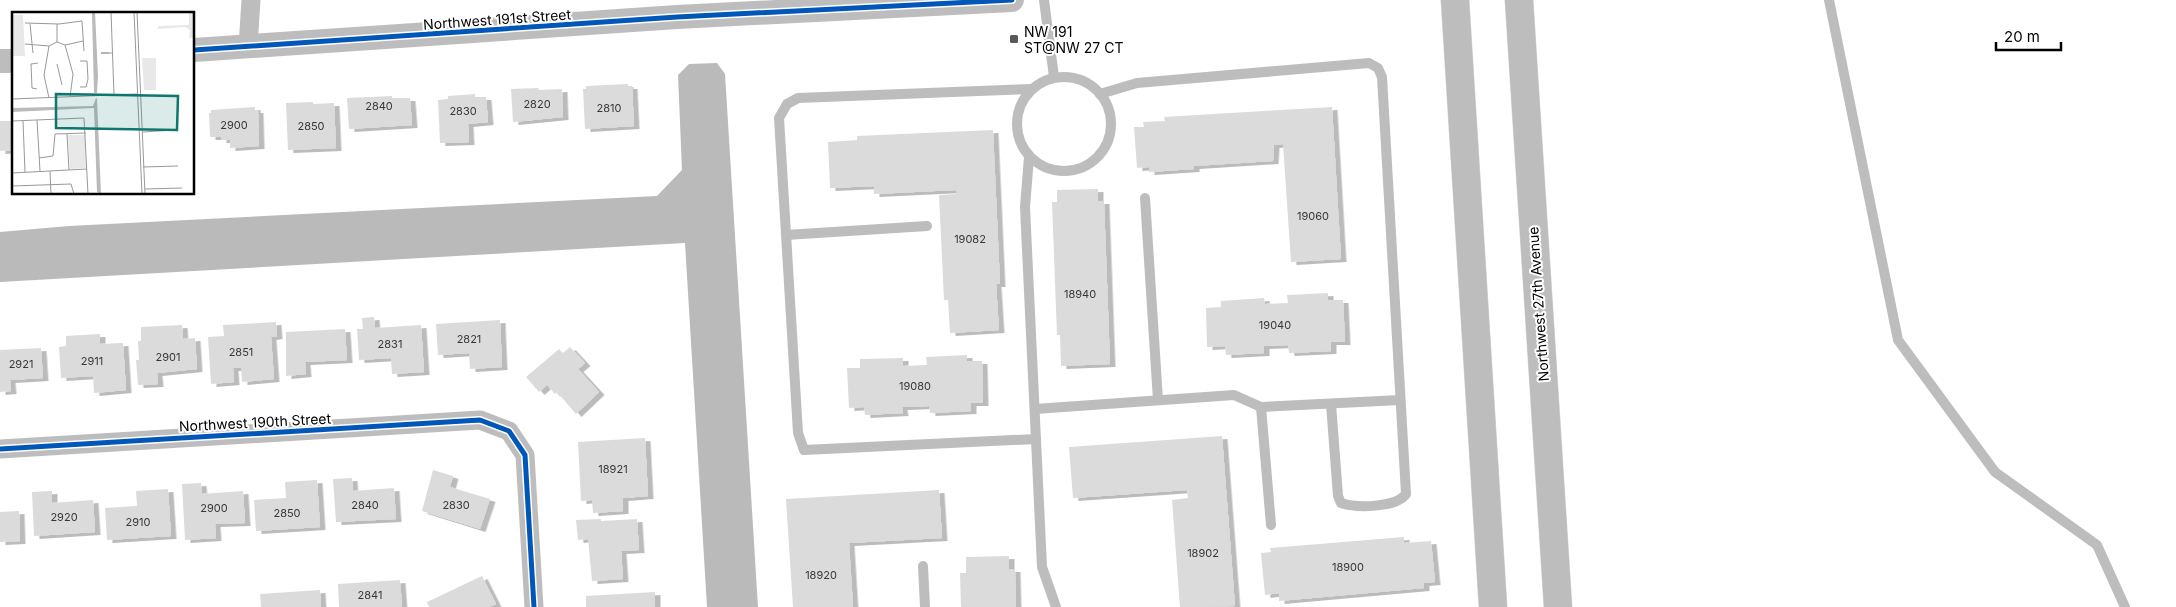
<svg xmlns="http://www.w3.org/2000/svg" width="2176" height="607" viewBox="0 0 2176 607" font-family="Inter,sans-serif">
	<style>
		.water { fill: #bababa }
		.building { fill: #dbdbdb; filter: url(#shadow) }
		.lines { fill: none; stroke-linecap: round; stroke-linejoin: round }
		.primary-casing { stroke: #dbdbdb; stroke-width: 29 }
		.service { stroke: #bdbdbd; stroke-width: 10 }
		.minor { stroke: #bdbdbd; stroke-width: 19 }
		.tertiary { stroke: #bdbdbd; stroke-width: 24 }
		.primary { stroke: #bdbdbd; stroke-width: 28 }
		.cycleway-casing { stroke: #fff; stroke-width: 8 }
		.cycleway { stroke: #0057b8; stroke-width: 5 }
		.poi-dot { fill: #595959; stroke: #fff; stroke-width: 2 }
		.labels { text-anchor: middle; dominant-baseline: central; stroke-width: 4; stroke-linejoin: round; paint-order: stroke }
		.number-label { font-size: 11px; fill: #373737 }
		.street-label { font-size: 14px; fill: #000; stroke: #fff }
		.poi-label { font-size: 14px; fill: #000; stroke: #fff; text-anchor: start }
		.inset-road { fill: none; stroke: #999; stroke-width: 1 }
		.view { fill: #0f766e; fill-opacity: 0.15; stroke: #0f766e; stroke-width: 2.5 }
		.inset-edge { fill: none; stroke: #000; stroke-width: 2.5 }
	</style>
	<defs>
		<filter id="shadow"><feDropShadow dx="5.5" dy="3" stdDeviation="0" flood-color="#0004"/></filter>
	</defs>
	<rect width="100%" height="100%" fill="#fff"/>
	<!-- water -->
	<path class="water" d="M 717,63 L 725,74 L 758,607 L 707,607 L 685,243 L 0,282 L 0,232 L 69,226 L 657,196 L 682,170 L 678,75 L 689,64 Z"/>
	<!-- building -->
	<g class="building">
		<path d="M 628,84 L 628,86 L 632,86 L 634,126 L 585,129 L 583,89 L 586,89 L 586,86 Z"/>
		<path d="M 538,88 L 539,90 L 562,89 L 563,117 L 513,122 L 511,89 Z"/>
		<path d="M 475,94 L 475,97 L 486,97 L 488,122 L 468,124 L 469,142 L 440,143 L 438,100 L 448,99 L 448,96 Z"/>
		<path d="M 392,96 L 392,98 L 410,98 L 412,125 L 349,129 L 347,98 Z"/>
		<path d="M 313,102 L 313,104 L 334,103 L 336,148 L 288,150 L 286,103 Z"/>
		<path d="M 255,107 L 255,110 L 258,110 L 259,146 L 230,148 L 230,140 L 221,140 L 221,137 L 210,137 L 209,113 L 211,113 L 211,110 Z"/>
		<path d="M 1332,107 L 1341,259 L 1291,262 L 1283,144 L 1274,145 L 1273,161 L 1194,166 L 1194,169 L 1149,172 L 1149,167 L 1137,168 L 1134,127 L 1144,127 L 1143,122 L 1165,121 L 1164,117 Z"/>
		<path d="M 0,121 L 14,121 L 14,150 L 0,151 Z"/>
		<path d="M 993,130 L 1000,284 L 996,284 L 999,330 L 950,333 L 948,300 L 944,300 L 939,195 L 956,194 L 956,190 L 874,194 L 874,186 L 830,188 L 828,142 L 857,140 L 857,136 Z"/>
		<path d="M 1098,189 L 1098,201 L 1104,201 L 1110,364 L 1061,366 L 1060,335 L 1057,335 L 1052,202 L 1057,202 L 1057,190 Z"/>
		<path d="M 1328,293 L 1328,300 L 1343,300 L 1345,342 L 1331,342 L 1331,351 L 1289,353 L 1288,345 L 1264,346 L 1264,353 L 1226,355 L 1225,346 L 1207,347 L 1206,308 L 1221,307 L 1221,301 L 1264,298 L 1265,304 L 1288,303 L 1287,295 Z"/>
		<path d="M 374,317 L 375,328 L 421,325 L 424,372 L 392,374 L 391,358 L 359,360 L 357,329 L 363,329 L 362,318 Z"/>
		<path d="M 500,320 L 502,367 L 470,369 L 469,353 L 438,355 L 436,324 Z"/>
		<path d="M 276,322 L 277,336 L 271,337 L 274,379 L 242,382 L 241,368 L 233,368 L 234,382 L 211,384 L 208,337 L 224,336 L 223,325 Z"/>
		<path d="M 182,325 L 183,339 L 195,338 L 197,369 L 157,373 L 158,384 L 138,385 L 136,360 L 139,360 L 138,341 L 141,341 L 141,327 Z"/>
		<path d="M 345,329 L 347,360 L 305,362 L 306,374 L 286,376 L 286,332 Z"/>
		<path d="M 100,334 L 100,344 L 123,343 L 126,390 L 94,393 L 93,376 L 61,378 L 59,347 L 66,346 L 66,336 Z"/>
		<path d="M 570,347 L 585,363 L 578,369 L 599,392 L 576,414 L 557,392 L 555,394 L 547,385 L 539,392 L 526,377 L 559,349 L 563,353 Z"/>
		<path d="M 41,348 L 43,378 L 10,380 L 11,391 L 0,392 L 0,350 Z"/>
		<path d="M 967,355 L 967,361 L 982,361 L 983,403 L 971,403 L 971,411 L 930,413 L 929,406 L 902,407 L 903,413 L 865,415 L 864,407 L 849,408 L 847,368 L 860,368 L 860,359 L 903,358 L 903,366 L 927,365 L 926,357 Z"/>
		<path d="M 1222,436 L 1235,606 L 1180,607 L 1172,500 L 1188,498 L 1187,490 L 1073,498 L 1069,447 Z"/>
		<path d="M 645,438 L 648,496 L 623,498 L 623,511 L 593,513 L 592,500 L 581,501 L 578,442 Z"/>
		<path d="M 433,470 L 453,476 L 450,487 L 490,499 L 480,529 L 422,511 Z"/>
		<path d="M 352,478 L 353,491 L 394,488 L 396,519 L 336,522 L 333,479 Z"/>
		<path d="M 317,480 L 320,527 L 256,531 L 254,500 L 286,498 L 285,482 Z"/>
		<path d="M 201,483 L 202,494 L 243,491 L 245,523 L 215,524 L 216,538 L 185,540 L 182,484 Z"/>
		<path d="M 168,489 L 171,536 L 107,540 L 105,508 L 137,506 L 136,491 Z"/>
		<path d="M 939,490 L 942,538 L 849,543 L 853,607 L 793,607 L 786,499 Z"/>
		<path d="M 52,491 L 52,503 L 93,500 L 95,532 L 34,536 L 32,492 Z"/>
		<path d="M 19,511 L 20,541 L 0,542 L 0,512 Z"/>
		<path d="M 601,519 L 601,521 L 637,519 L 639,550 L 621,551 L 623,579 L 592,581 L 588,539 L 578,540 L 576,520 Z"/>
		<path d="M 1404,537 L 1404,543 L 1431,541 L 1435,582 L 1424,583 L 1424,588 L 1279,601 L 1279,593 L 1265,595 L 1261,553 L 1271,552 L 1270,548 Z"/>
		<path d="M 1009,556 L 1009,569 L 1015,569 L 1016,607 L 961,607 L 960,573 L 966,573 L 966,557 Z"/>
		<path d="M 482,576 L 496,604 L 489,607 L 429,607 L 427,602 Z"/>
		<path d="M 400,580 L 402,607 L 339,607 L 338,584 Z"/>
		<path d="M 320,590 L 321,607 L 261,607 L 260,594 Z"/>
		<path d="M 655,592 L 655,607 L 586,607 L 586,596 Z"/>
	</g>
	<g class="lines">
		<defs>
			<g id="primary">
				<path d="M 1455,0 L 1493,607"/>
				<path d="M 1519,0 L 1558,607"/>
			</g>
		</defs>
		<!-- primary casing -->
		<use href="#primary" class="primary-casing"/>
		<!-- service -->
		<g class="service">
			<path d="M 1044,0 L 1054,77"/>
			<path d="M 1829,0 L 1898,340 L 1995,472 L 2097,545 L 2125,607"/>
			<circle cx="1064" cy="124" r="47"/>
			<path d="M 1032,89 L 798,98 L 787,104 L 779,118 L 798,433 L 804,450 L 1036,439"/>
			<path d="M 1100,94 L 1137,83 L 1369,63 L 1378,68 L 1382,77 L 1406,494 C 1396,508 1356,508 1341,503 L 1338,496 L 1331,404"/>
			<path d="M 1029,157 L 1025,207 L 1042,567 L 1056,607"/>
			<path d="M 1145,198 L 1158,400"/>
			<path d="M 786,235 L 927,226"/>
			<path d="M 1261,407 L 1271,525"/>
			<path d="M 1035,409 L 1234,395 L 1261,407 L 1400,400"/>
			<path d="M 923,566 L 925,607"/>
		</g>
		<!-- minor -->
		<g class="minor">
			<path d="M 248,47 L 251,0"/>
			<path d="M 0,449 L 480,420 L 509,431 L 525,455 L 534,607"/>
		</g>
		<!-- tertiary -->
		<g class="tertiary">
			<path d="M 194,50 L 677,17 L 1012,0"/>
			<path d="M 0,61 L 14,61"/>
		</g>
		<!-- primary -->
		<use href="#primary" class="primary"/>
		<defs>
			<g id="cycleway">
				<path d="M 194,50 L 677,17 L 1012,0"/>
				<path d="M 0,449 L 480,420 L 509,431 L 525,455 L 534,607"/>
			</g>
		</defs>
		<!-- cycleway casing -->
		<use href="#cycleway" class="cycleway-casing"/>
		<!-- cycleway -->
		<use href="#cycleway" class="cycleway"/>
	</g>
	<!-- markers -->
	<rect class="poi-dot" x="1009" y="34" width="10" height="10" rx="2.5"/>
	<g class="labels">
		<!-- number labels -->
		<g class="number-label">
			<text x="537" y="104">2820</text>
			<text x="379" y="106">2840</text>
			<text x="609" y="108">2810</text>
			<text x="463" y="111">2830</text>
			<text x="234" y="125">2900</text>
			<text x="311" y="126">2850</text>
			<text x="1313" y="216">19060</text>
			<text x="970" y="239">19082</text>
			<text x="1080" y="294">18940</text>
			<text x="1275" y="325">19040</text>
			<text x="469" y="339">2821</text>
			<text x="390" y="344">2831</text>
			<text x="241" y="352">2851</text>
			<text x="168" y="357">2901</text>
			<text x="92" y="361">2911</text>
			<text x="21" y="364">2921</text>
			<text x="915" y="386">19080</text>
			<text x="613" y="469">18921</text>
			<text x="365" y="505">2840</text>
			<text x="456" y="505">2830</text>
			<text x="214" y="508">2900</text>
			<text x="287" y="513">2850</text>
			<text x="64" y="517">2920</text>
			<text x="138" y="522">2910</text>
			<text x="1203" y="553">18902</text>
			<text x="1348" y="567">18900</text>
			<text x="821" y="575">18920</text>
			<text x="370" y="595">2841</text>
		</g>
		<!-- street labels -->
		<g class="street-label">
			<text transform="translate(497 19) rotate(-4)">Northwest 191st Street</text>
			<text transform="translate(1538 304) rotate(-94)">Northwest 27th Avenue</text>
			<text transform="translate(255 422) rotate(-3)">Northwest 190th Street</text>
		</g>
		<!-- poi labels -->
		<g class="poi-label">
			<text x="1024" y="31">NW 191<tspan x="1024" dy="16">ST@NW 27 CT</tspan></text>
		</g>
	</g>
	<!-- overview -->
	<g transform="translate(12 12)">
		<rect width="182" height="182" fill="#fff"/>
		<path d="M 177,0 L 182,0 L 182,25 L 177,26 L 178,18 L 173,15 L 145,17 L 147,14 L 177,13 ZM 0,3 L 11,3 L 13,44 L 0,44 ZM 130,46 L 144,46 L 144,78 L 132,78 ZM 56,123 L 73,123 L 74,156 L 58,157 Z" fill="#e8e8e8"/>
		<path d="M 80,0 L 83,0 L 86,64 L 85,81 L 82,81 ZM 84,86 L 85,87 L 89,182 L 85,180 L 82,96 L 0,100 L 0,96 L 81,94 Z" fill="#bababa"/>
		<path class="inset-road" d="M 99,0 L 102,83M 122,0 L 130,182M 125,0 L 133,182M 13,11 L 47,12 L 70,9 L 72,39M 18,12 L 21,41M 45,12 L 45,30M 13,32 L 37,34 L 45,30 L 53,33 L 71,29M 53,33 L 61,62 L 58,85M 97,41 L 89,41 L 101,41M 68,49 L 75,49 L 76,67 L 74,75 L 68,75M 45,52 L 50,73M 25,77 L 20,76 L 19,52 L 26,51M 37,86 L 32,63 L 37,34M 0,87 L 125,82M 25,108 L 28,159M 0,109 L 72,106 L 76,182M 11,109 L 13,160M 131,120 L 162,118M 55,122 L 57,158M 27,146 L 41,144 L 43,122 L 74,121M 131,155 L 166,154M 38,159 L 39,182M 0,161 L 75,157M 0,174 L 59,172 L 62,182M 133,177 L 170,176"/>
		<path class="view" d="M 44,82 L 166,84 L 165,118 L 44,116 Z"/>
		<rect width="182" height="182" class="inset-edge"/>
	</g>
	<!-- scale -->
	<path d="M1996 42v8h65v-8" fill="none" stroke="#000000" stroke-width="2.5"/>
	<text x="2004" y="42" font-size="15" fill="#000000" stroke="#ffffff" stroke-width="4" paint-order="stroke">20 m</text>
</svg>
